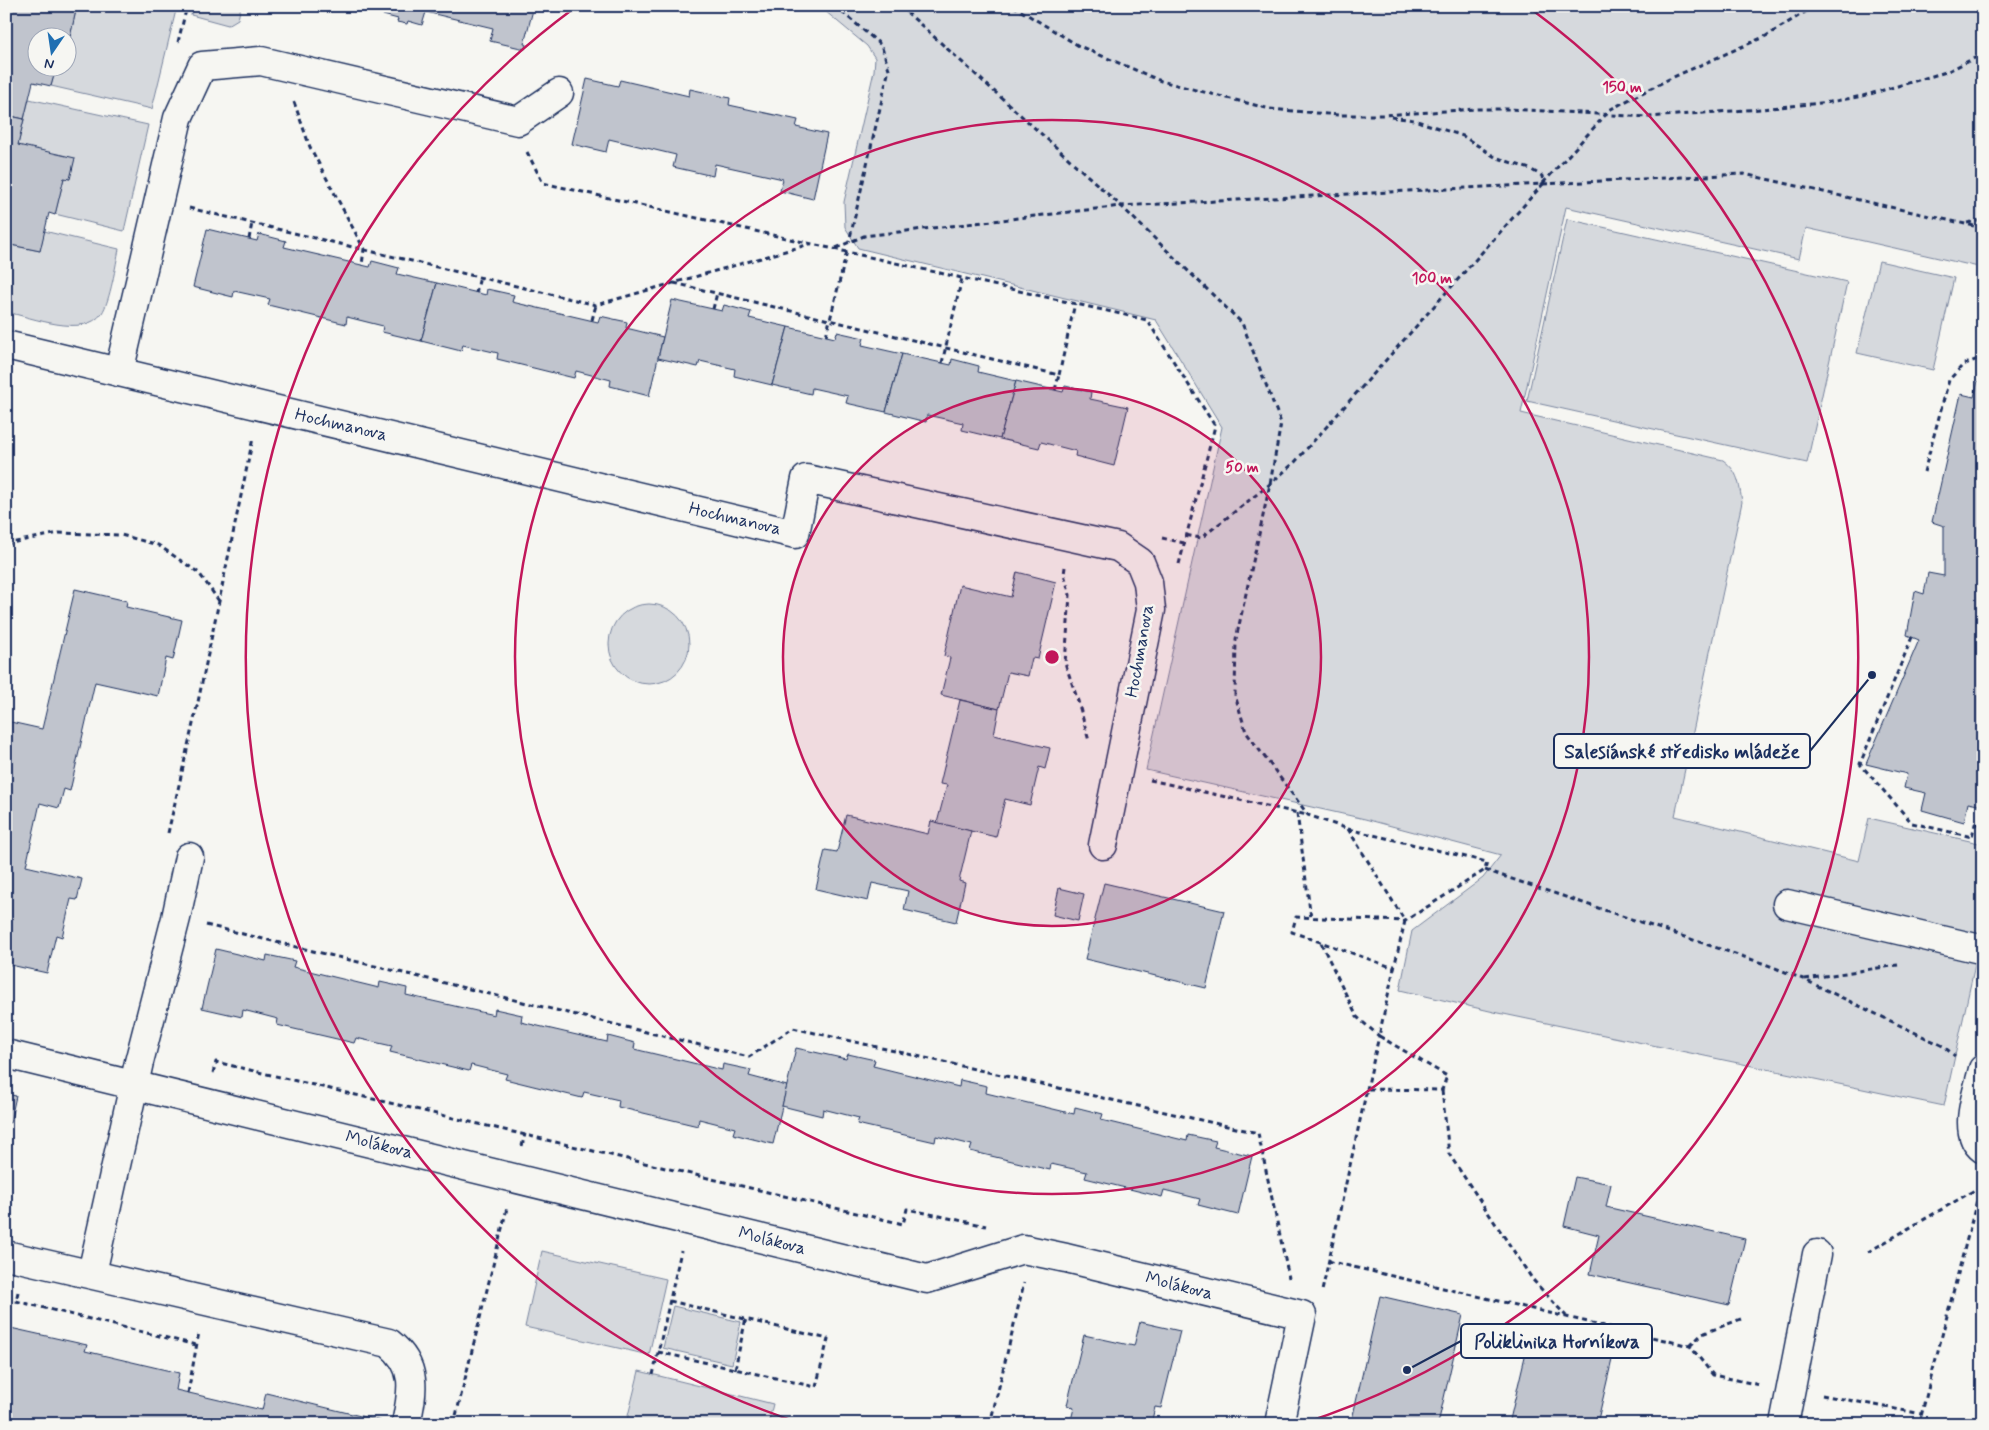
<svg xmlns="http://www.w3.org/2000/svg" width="1989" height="1430" viewBox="0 0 1989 1430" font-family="Mynerve,sans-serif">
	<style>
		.green { fill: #d6d9dd; stroke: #78849e }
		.building { fill: #c0c4cd; stroke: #1b2f5e }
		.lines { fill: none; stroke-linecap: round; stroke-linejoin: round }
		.minor-casing { stroke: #1b2f5e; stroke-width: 31 }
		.path { stroke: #1b2f5e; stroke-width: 3; stroke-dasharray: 5 4; stroke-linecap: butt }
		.minor { stroke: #f6f6f2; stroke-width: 28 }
		.ring { fill: none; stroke: #c2185b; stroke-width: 2.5 }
		.labels { text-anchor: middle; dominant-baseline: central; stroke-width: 5; stroke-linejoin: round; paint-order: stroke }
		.street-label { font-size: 18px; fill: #1b2f5e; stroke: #f6f6f2 }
		.centre { fill: #c2185b; stroke: #f6f6f2; stroke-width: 2.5 }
		.ring-label { font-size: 15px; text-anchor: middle; font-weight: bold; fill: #c2185b; stroke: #f6f6f2; stroke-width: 5; stroke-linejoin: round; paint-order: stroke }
		.leader { fill: none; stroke: #1b2f5e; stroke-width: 2 }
		.callout-dot { fill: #1b2f5e; stroke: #f6f6f2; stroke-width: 2 }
		.callout { fill: #f6f6f2; stroke: #1b2f5e; stroke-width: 2 }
		.callout-label { font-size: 19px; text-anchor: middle; font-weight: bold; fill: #1b2f5e }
	</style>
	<rect width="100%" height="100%" fill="#f6f6f2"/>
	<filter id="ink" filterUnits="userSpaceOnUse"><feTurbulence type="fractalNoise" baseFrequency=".02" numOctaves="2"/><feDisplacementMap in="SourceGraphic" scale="10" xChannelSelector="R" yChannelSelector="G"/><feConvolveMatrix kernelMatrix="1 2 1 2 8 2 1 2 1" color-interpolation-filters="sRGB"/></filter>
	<g filter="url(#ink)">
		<!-- green -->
		<g class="green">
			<path d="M 77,6 L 177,6 L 152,109 L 51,86 L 56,68 L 68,68 L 68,46 Z"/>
			<path d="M 193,6 L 241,6 L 238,19 L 228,25 L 191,15 Z"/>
			<path d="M 819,6 L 1983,6 L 1983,268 L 1806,228 L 1799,259 L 1566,207 L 1521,413 L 1723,460 C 1739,472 1739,484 1742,502 L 1675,816 L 1859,861 L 1869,818 L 1983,844 L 1983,928 L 1944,1106 L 1494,1012 L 1400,990 L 1412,931 L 1483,878 L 1501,855 L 1365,819 L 1146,770 L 1222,427 L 1156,320 L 858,248 L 845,227 L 844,202 L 874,71 L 875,58 L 867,46 Z"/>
			<path d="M 29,99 L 148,125 L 124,231 L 55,214 L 64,178 L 70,179 L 18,145 Z"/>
			<path d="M 1567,219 L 1847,282 L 1807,463 L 1527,401 Z"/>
			<path d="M 44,231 L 119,249 C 116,264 110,301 102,313 C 84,339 32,317 6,312 L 6,244 L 40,251 Z"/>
			<path d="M 1879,261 L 1954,278 L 1933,370 L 1857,353 Z"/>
			<circle cx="649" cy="644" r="40"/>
			<path d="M 542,1251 L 666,1279 L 649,1355 L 525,1327 Z"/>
			<path d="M 673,1306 L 741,1322 L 732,1364 L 663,1348 Z"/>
			<path d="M 639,1371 L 773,1404 L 768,1424 L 626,1424 Z"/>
		</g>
		<!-- building -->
		<g class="building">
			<path d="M 6,6 L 77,6 L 68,46 L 68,38 L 38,38 L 38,68 L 56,68 L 51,86 L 33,82 L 24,119 L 6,115 Z"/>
			<path d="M 385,6 L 534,6 L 524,44 L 526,44 L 525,49 L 490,41 L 493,28 L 426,12 L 422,25 L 408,21 L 407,24 L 397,22 L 398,19 L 383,15 Z"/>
			<path d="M 587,79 L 618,86 L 620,80 L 689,96 L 690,89 L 730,98 L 729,105 L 798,120 L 796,127 L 827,134 L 813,199 L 780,191 L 783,179 L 715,164 L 713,176 L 673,167 L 676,155 L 609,139 L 606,152 L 572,144 Z"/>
			<path d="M 6,115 L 24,119 L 18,145 L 75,158 L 70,179 L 64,178 L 55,215 L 49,213 L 40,251 L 6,244 Z"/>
			<path d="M 207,229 L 257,241 L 259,234 L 286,241 L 284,247 L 370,267 L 372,261 L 399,268 L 397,274 L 437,283 L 421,341 L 382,332 L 383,326 L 347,317 L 346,324 L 268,305 L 270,299 L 234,291 L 233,297 L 193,287 Z"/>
			<path d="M 437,283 L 486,295 L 487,289 L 514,295 L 512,302 L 598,322 L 600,316 L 627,322 L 626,328 L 663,337 L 649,396 L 610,386 L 611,380 L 576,371 L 574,378 L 497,359 L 498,353 L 463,345 L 461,351 L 421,341 Z"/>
			<path d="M 672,300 L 722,311 L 724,305 L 751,312 L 749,318 L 788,327 L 772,385 L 734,376 L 735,369 L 700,361 L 698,367 L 658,358 Z"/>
			<path d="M 788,327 L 835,338 L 837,332 L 864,338 L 862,345 L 902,354 L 886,412 L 846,403 L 848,396 L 812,388 L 811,394 L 772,385 Z"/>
			<path d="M 902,354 L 951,365 L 952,359 L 979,366 L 978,372 L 1016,381 L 1000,439 L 962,430 L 963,423 L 927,415 L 926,422 L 886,412 Z"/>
			<path d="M 1016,381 L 1063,392 L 1065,386 L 1091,392 L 1090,399 L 1128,407 L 1114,466 L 1075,456 L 1076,451 L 1041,442 L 1039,448 L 1000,439 Z"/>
			<path d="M 1978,381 L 1983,382 L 1983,806 L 1968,803 L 1964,822 L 1922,810 L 1926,793 L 1904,788 L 1907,774 L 1866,764 L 1919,640 L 1907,635 L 1915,591 L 1924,594 L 1928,573 L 1944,576 L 1944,526 L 1932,522 L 1961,394 L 1974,397 Z"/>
			<path d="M 1017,572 L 1056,582 L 1038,659 L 1032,658 L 1028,676 L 1008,672 L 999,709 L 941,695 L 950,658 L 944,656 L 960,585 L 1011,597 Z"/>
			<path d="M 75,589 L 127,601 L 126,607 L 182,620 L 173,660 L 166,658 L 158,696 L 95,682 L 70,791 L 64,789 L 59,808 L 40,803 L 26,866 L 82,879 L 77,900 L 71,899 L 62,937 L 56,935 L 47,973 L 6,964 L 6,721 L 42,729 Z"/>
			<path d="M 960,700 L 999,709 L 994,735 L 1050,748 L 1045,769 L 1039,767 L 1030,805 L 1005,799 L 996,837 L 937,823 L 947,785 L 940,784 Z"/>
			<path d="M 846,815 L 928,834 L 931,821 L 971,831 L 959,881 L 965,883 L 956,922 L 904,910 L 908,891 L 872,883 L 868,901 L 816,889 L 825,850 L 837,852 Z"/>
			<path d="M 1104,883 L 1224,911 L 1206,988 L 1085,959 Z"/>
			<path d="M 1059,888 L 1084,894 L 1078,921 L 1053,915 Z"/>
			<path d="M 216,949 L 266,961 L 267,955 L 295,961 L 293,967 L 379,988 L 380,982 L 407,988 L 406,995 L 494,1015 L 495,1009 L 522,1015 L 521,1022 L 607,1042 L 608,1036 L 635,1043 L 634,1049 L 722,1070 L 723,1064 L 751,1070 L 749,1076 L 787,1086 L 773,1144 L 733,1134 L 735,1128 L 699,1119 L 698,1126 L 618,1107 L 619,1100 L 584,1092 L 582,1098 L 505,1079 L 507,1074 L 471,1065 L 469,1071 L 390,1052 L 392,1046 L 356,1038 L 354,1043 L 277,1025 L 278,1019 L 243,1010 L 242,1017 L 202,1008 Z"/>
			<path d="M 796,1048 L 846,1059 L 848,1054 L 875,1060 L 873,1066 L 959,1087 L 960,1080 L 987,1086 L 986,1093 L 1074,1114 L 1075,1107 L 1103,1114 L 1101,1120 L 1187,1141 L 1188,1135 L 1216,1141 L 1214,1147 L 1252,1156 L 1238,1215 L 1198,1205 L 1200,1199 L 1164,1190 L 1162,1197 L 1085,1178 L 1087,1172 L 1051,1164 L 1050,1170 L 970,1151 L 972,1145 L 936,1136 L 935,1142 L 857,1124 L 859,1118 L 823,1109 L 822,1116 L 782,1106 Z"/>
			<path d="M 6,1094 L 16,1096 L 10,1123 L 6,1122 Z"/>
			<path d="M 1575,1177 L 1611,1184 L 1606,1207 L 1745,1239 L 1729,1305 L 1590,1274 L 1599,1235 L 1564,1226 Z"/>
			<path d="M 1380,1296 L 1463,1315 L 1438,1424 L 1351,1424 Z"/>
			<path d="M 1140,1322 L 1180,1331 L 1161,1408 L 1155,1407 L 1151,1424 L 1133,1421 L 1132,1424 L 1070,1424 L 1074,1408 L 1067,1405 L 1084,1335 L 1134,1346 Z"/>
			<path d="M 6,1327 L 87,1345 L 85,1351 L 179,1373 L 176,1390 L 262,1410 L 266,1393 L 381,1421 L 380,1424 L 48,1424 L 13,1418 L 10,1414 L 6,1413 Z"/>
			<path d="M 1531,1331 L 1614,1351 L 1597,1424 L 1509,1424 Z"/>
		</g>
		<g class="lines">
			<defs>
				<g id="minor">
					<path d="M 6,345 L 795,534 L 806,479 L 1118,547 L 1140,562 L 1148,582 L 1151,610 L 1103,845"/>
					<path d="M 119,372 L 178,118 L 202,66 L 261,61 L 518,121 L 559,93"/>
					<path d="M 1787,904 L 1980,949 L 1983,951"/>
					<path d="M 6,1054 L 927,1279 L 1023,1249 L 1066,1258 L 1302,1315 L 1279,1424"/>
					<path d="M 1983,1069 C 1978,1091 1961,1133 1983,1149"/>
					<path d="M 6,1255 L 389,1343 C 418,1366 413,1391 406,1424"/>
					<path d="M 92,1273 L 139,1062 L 176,918 L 189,857"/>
					<path d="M 1784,1424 L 1817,1254"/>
				</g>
			</defs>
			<!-- minor casing -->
			<use href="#minor" class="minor-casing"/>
			<!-- path -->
			<g class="path">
				<path d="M 835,6 L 881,45 L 889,69 L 849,242"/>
				<path d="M 900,6 L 1121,206 L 1242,323 L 1281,423 L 1270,484 L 1236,639 L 1235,695 L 1246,732 L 1308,815 L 1348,829 L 1487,862 L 1485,870 L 1405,921 L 1296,917 L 1292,932 L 1394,968 L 1379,1036 L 1447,1076 L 1442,1090 L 1367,1089 L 1322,1291"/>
				<path d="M 1013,6 L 1079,46 L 1161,81 L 1270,109 L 1339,115 L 1383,115 L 1477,109 L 1510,109 L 1648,117 L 1761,109 L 1830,102 L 1863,96 L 1946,72 L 1983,54"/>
				<path d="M 178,42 L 187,6"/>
				<path d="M 294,102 L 310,147 L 364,249 L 362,265"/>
				<path d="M 1391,117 L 1414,120 L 1463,136 L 1495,157 L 1530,169 L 1542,176 L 1543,183"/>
				<path d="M 527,152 L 543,183 L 1147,320 L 1215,426 L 1178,568"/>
				<path d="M 1543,183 L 1611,109 L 1669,79 L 1766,36 L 1815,6"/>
				<path d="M 1543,184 L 1744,174 L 1983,228"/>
				<path d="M 189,208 L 596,305 L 810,244"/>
				<path d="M 1967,223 L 1983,220"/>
				<path d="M 249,239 L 252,223"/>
				<path d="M 836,248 L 864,236 L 1121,206 L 1543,184 L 1295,462 L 1270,484 L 1201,538 L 1185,535"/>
				<path d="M 674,283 L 1059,375 L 1075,303"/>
				<path d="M 476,293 L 480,277"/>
				<path d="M 713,309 L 717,293"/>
				<path d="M 592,320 L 596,305"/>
				<path d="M 826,336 L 847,251"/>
				<path d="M 942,363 L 962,278"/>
				<path d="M 1055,390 L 1059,375"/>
				<path d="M 1924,472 L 1949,380 L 1963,365 L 1983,357"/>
				<path d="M 1162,538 L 1184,543"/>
				<path d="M 6,544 L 59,533 L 121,535 L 158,545 L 199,573 L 219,601"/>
				<path d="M 1065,567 L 1064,574 L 1070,595 L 1065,663 L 1078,701 L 1089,741"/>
				<path d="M 1912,637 L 1860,764 L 1912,823 L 1972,837 L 1975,824 L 1983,827"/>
				<path d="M 1150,780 L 1307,815"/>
				<path d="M 1297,813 L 1311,918"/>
				<path d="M 1348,829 L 1405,921 L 1394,968"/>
				<path d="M 168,833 L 198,702 L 253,438"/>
				<path d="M 1485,870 L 1765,964 L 1803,979 L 1943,1046 L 1955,1056"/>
				<path d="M 206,925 L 749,1057 L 793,1028 L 1258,1133 L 1289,1278"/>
				<path d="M 1321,943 L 1357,1017 L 1379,1036 L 1367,1089"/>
				<path d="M 1805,979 L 1898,965"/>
				<path d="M 213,1073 L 216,1062 L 903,1224 L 907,1209 L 986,1226"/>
				<path d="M 1442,1090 L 1449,1154 L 1533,1280 L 1566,1316"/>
				<path d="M 522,1146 L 525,1134"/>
				<path d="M 1868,1252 L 1980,1187"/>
				<path d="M 1328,1261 L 1690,1346 L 1713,1375 L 1760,1385"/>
				<path d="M 18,1292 L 16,1301 L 196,1345"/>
				<path d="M 1690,1346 L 1702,1334 L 1741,1319"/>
				<path d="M 658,1352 L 816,1387 L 828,1339 L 670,1301"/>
				<path d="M 735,1369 L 746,1318"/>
				<path d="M 653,1375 L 681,1251"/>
				<path d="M 188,1393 L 199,1332"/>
				<path d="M 1822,1395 L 1922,1414"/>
				<path d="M 454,1424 L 507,1208"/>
				<path d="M 990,1424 L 1024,1283"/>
				<path d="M 1919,1424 L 1982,1181"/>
			</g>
			<!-- minor -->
			<use href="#minor" class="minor"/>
		</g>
	</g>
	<!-- distance rings -->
	<circle cx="1052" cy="657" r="269" fill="#c2185b" fill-opacity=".12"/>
	<g class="ring">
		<circle cx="1052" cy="657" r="269"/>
		<circle cx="1052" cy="657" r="537"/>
		<path d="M803 1424A806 806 0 0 1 573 9M1531 9A806 806 0 0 1 1301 1424"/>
	</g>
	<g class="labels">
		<!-- street labels -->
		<g class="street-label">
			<text transform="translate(341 425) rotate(13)">Hochmanova</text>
			<text transform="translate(735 519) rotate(13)">Hochmanova</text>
			<text transform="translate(1140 651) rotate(-80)">Hochmanova</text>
			<text transform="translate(379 1145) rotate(14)">Molákova</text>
			<text transform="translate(772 1241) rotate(14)">Molákova</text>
			<text transform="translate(1179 1286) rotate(14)">Molákova</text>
		</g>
	</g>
	<circle cx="1052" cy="657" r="8" class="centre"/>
	<g class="ring-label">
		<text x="1622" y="92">150 m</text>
		<text x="1432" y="283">100 m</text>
		<text x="1242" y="472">50 m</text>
	</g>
	<!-- callouts -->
	<path class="leader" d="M1872 675L1810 751M1407 1370L1461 1341"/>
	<g class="callout-dot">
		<circle cx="1872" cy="675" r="5"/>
		<circle cx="1407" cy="1370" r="5"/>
	</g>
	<g class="callout">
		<rect x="1554" y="734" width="256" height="34" rx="5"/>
		<rect x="1461" y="1324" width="191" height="34" rx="5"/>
	</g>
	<g class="callout-label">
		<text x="1682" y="758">Salesiánské středisko mládeže</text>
		<text x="1557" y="1348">Poliklinika Horníkova</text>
	</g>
	<!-- margin -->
	<rect width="1989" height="1430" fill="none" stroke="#f6f6f2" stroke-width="25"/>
	<rect x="12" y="12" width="1964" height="1405" fill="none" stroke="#1b2f5e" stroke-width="2" filter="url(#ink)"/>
	<!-- north arrow -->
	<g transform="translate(52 52) rotate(193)"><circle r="24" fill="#f6f6f2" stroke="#9ea6b7"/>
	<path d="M0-4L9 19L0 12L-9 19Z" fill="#1f6fb2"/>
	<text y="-8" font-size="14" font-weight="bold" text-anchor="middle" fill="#1b2f5e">N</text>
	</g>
</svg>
